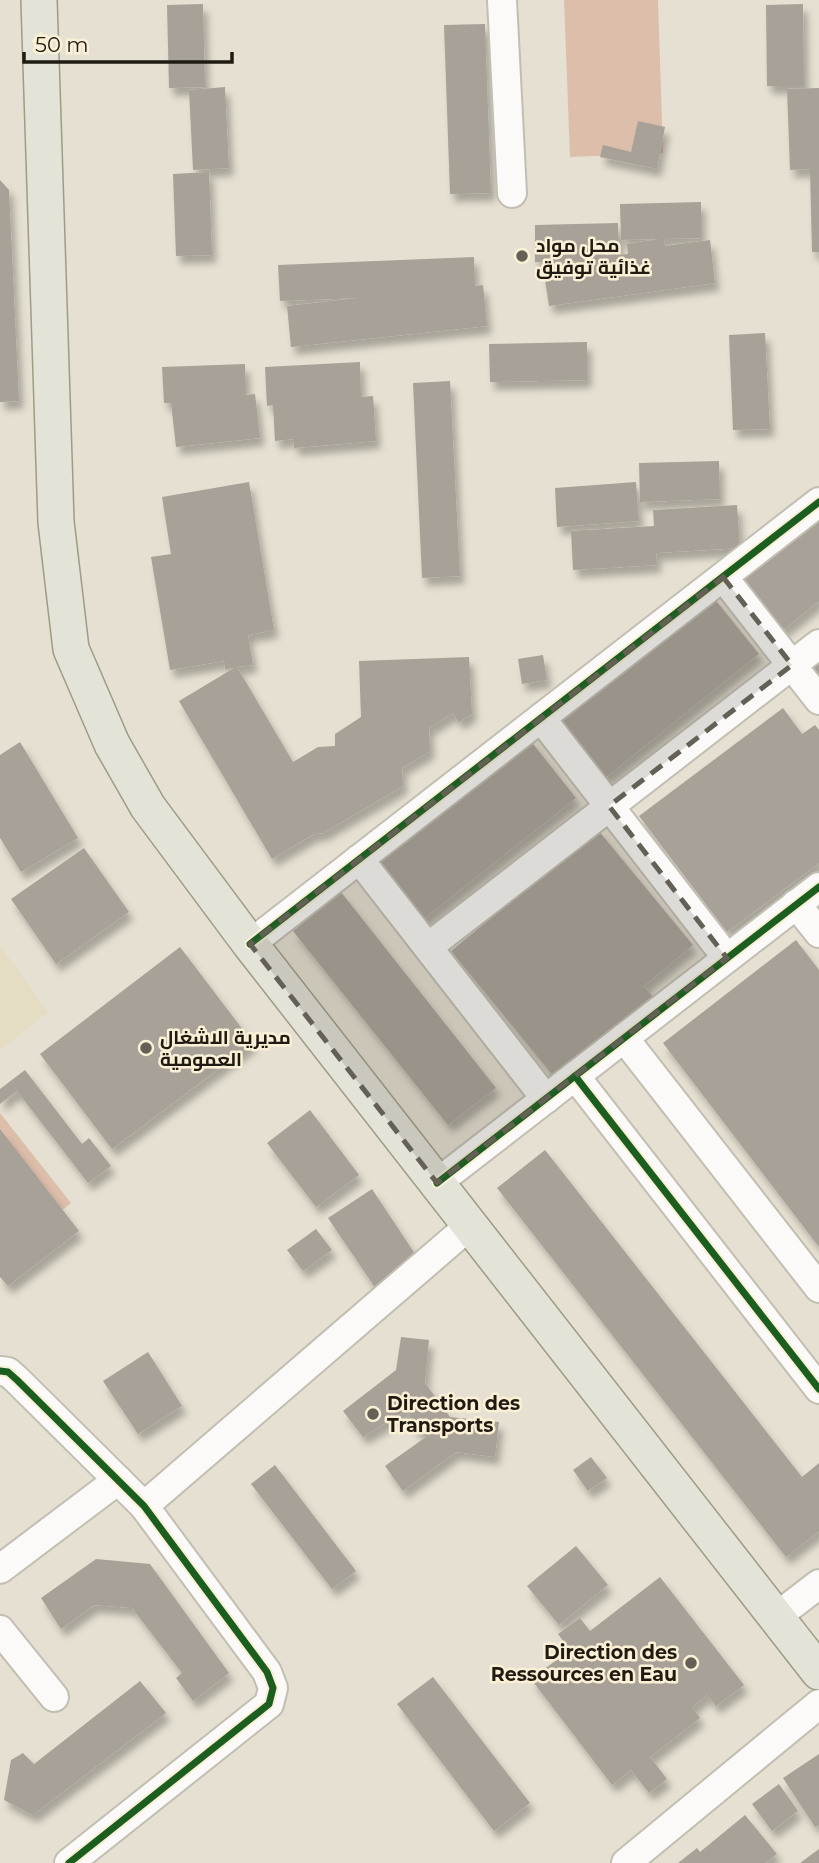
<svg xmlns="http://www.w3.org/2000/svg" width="819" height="1863" viewBox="0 0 819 1863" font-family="Montserrat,Cairo,sans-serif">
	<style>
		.built { fill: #e4dcc3 }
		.green { fill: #ddbeab }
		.building { fill: #a7a197; filter: url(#shadow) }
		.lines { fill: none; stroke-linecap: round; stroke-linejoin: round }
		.minor-casing { stroke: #c2beb2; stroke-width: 32 }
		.major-casing { stroke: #9e9c84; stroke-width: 38 }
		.minor { stroke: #fbfaf8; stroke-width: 28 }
		.major { stroke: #e4e3d8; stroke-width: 35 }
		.cycleway-casing { stroke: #faf0d6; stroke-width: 11 }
		.cycleway { stroke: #1b5e20; stroke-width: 7 }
		.marked { fill: #646055; fill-opacity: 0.2; stroke: #646055; stroke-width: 5; stroke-dasharray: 14 9; stroke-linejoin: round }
		.poi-dot { fill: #646055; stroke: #faf0d6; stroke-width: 2.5 }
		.labels { text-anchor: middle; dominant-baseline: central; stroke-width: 5; stroke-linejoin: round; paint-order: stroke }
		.poi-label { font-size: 19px; font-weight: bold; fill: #1f1b12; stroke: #faf0d6; text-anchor: start }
	</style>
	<defs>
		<filter id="shadow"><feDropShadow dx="4.5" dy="8" stdDeviation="3.5" flood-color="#0004"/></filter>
	</defs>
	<rect width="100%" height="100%" fill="#e5e0d1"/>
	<!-- built -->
	<path class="built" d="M 0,945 L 48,1012 L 0,1050 Z"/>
	<!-- green -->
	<g class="green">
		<path d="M 564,0 L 658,0 L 663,153 L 570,157 Z"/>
		<path d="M 0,1113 L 71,1203 L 0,1259 Z"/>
	</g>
	<!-- building -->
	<g class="building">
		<path d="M 203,4 L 205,87 L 169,88 L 167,5 Z"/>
		<path d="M 803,4 L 804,86 L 767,86 L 766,5 Z"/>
		<path d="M 485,24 L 491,193 L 450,194 L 444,25 Z"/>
		<path d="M 225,87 L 229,168 L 193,170 L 189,90 Z"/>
		<path d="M 819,88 L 819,252 L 812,252 L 810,169 L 790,170 L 787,89 Z"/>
		<path d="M 638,121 L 665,127 L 657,169 L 600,157 L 603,145 L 631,152 Z"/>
		<path d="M 209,172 L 212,255 L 176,256 L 173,174 Z"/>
		<path d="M 0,180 L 9,190 L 19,401 L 0,402 Z"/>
		<path d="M 701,202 L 701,238 L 664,239 L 665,246 L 710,240 L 715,283 L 549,306 L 543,266 L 581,261 L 535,262 L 535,225 L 618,223 L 619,255 L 628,254 L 627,244 L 659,239 L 621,240 L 620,204 Z"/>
		<path d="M 474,257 L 475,286 L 483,285 L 487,326 L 291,347 L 287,306 L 358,298 L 280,301 L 278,265 Z"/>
		<path d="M 765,333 L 770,429 L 733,430 L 729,335 Z"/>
		<path d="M 587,342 L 587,380 L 490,382 L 489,344 Z"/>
		<path d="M 360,362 L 361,397 L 373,396 L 376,441 L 294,448 L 293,439 L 275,441 L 273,405 L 267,406 L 265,367 Z"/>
		<path d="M 245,364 L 246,395 L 255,394 L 260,438 L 176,447 L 171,403 L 164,403 L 162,367 Z"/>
		<path d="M 450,381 L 460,576 L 422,578 L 413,383 Z"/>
		<path d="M 719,461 L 720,499 L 640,502 L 639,463 Z"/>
		<path d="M 249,482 L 274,630 L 248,635 L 253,665 L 237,667 L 293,762 L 318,747 L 335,746 L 335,734 L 361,717 L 359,661 L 469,657 L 472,714 L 459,722 L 453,713 L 429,728 L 430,751 L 402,768 L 403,786 L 323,833 L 314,834 L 272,859 L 179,701 L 234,668 L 225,669 L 224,661 L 170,670 L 151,557 L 171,554 L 162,497 Z"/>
		<path d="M 636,482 L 639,521 L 557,527 L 555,488 Z"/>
		<path d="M 737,505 L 740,548 L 656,553 L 657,565 L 573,570 L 571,531 L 654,526 L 653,510 Z"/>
		<path d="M 819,511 L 819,601 L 782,631 L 739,576 Z"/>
		<path d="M 713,597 L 759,654 L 605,778 L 559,721 Z"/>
		<path d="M 543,655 L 547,680 L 522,684 L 518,659 Z"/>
		<path d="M 819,663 L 819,677 L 812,668 Z"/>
		<path d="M 783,708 L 802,734 L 815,725 L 819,730 L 819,863 L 727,932 L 639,816 Z"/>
		<path d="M 530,740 L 576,798 L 421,921 L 375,863 Z"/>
		<path d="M 20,742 L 78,838 L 21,872 L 0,838 L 0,755 Z"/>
		<path d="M 598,830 L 693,945 L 644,986 L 654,998 L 555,1078 L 451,951 Z"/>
		<path d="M 84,848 L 129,912 L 56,964 L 11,899 Z"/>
		<path d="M 341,892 L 496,1088 L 448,1125 L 293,931 Z"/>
		<path d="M 796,940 L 819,970 L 819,1247 L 663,1043 Z"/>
		<path d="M 180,947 L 253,1043 L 112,1149 L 40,1054 Z"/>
		<path d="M 25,1070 L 82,1144 L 89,1138 L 111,1166 L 88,1183 L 17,1091 L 0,1104 L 0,1089 Z"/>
		<path d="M 310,1110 L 359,1175 L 316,1207 L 267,1143 Z"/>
		<path d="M 0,1129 L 79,1231 L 8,1286 L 0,1277 Z"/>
		<path d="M 545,1150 L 802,1477 L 819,1463 L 819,1531 L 786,1557 L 497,1188 Z"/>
		<path d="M 372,1189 L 419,1260 L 376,1289 L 328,1218 Z"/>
		<path d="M 316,1229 L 332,1250 L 303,1271 L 287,1250 Z"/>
		<path d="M 401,1337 L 429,1340 L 425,1383 L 450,1417 L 499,1422 L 495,1457 L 456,1452 L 403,1491 L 385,1466 L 426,1437 L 415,1429 L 407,1410 L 363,1437 L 343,1411 L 396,1370 Z"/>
		<path d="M 148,1352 L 182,1406 L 138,1434 L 103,1381 Z"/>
		<path d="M 591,1457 L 607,1478 L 588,1491 L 573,1470 Z"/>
		<path d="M 275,1465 L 356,1571 L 332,1589 L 251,1484 Z"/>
		<path d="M 576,1546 L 608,1585 L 559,1625 L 527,1586 Z"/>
		<path d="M 96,1559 L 150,1564 L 229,1673 L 193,1701 L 176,1678 L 182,1673 L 132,1608 L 94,1605 L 61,1629 L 41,1598 Z"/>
		<path d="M 660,1577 L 744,1685 L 716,1706 L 707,1695 L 692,1707 L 700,1718 L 650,1757 L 667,1779 L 649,1793 L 631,1770 L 612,1785 L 531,1679 L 570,1650 L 558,1634 L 580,1618 L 590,1631 Z"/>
		<path d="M 433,1677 L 530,1803 L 494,1831 L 397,1704 Z"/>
		<path d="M 140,1681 L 166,1713 L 33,1815 L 4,1800 L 11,1760 L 23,1753 L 34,1764 Z"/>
		<path d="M 819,1754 L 819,1825 L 815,1827 L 783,1778 Z"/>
		<path d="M 779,1784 L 798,1811 L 772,1831 L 752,1804 Z"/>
		<path d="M 745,1815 L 777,1854 L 765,1863 L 678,1863 L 697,1848 L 700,1852 Z"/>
		<path d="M 819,1849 L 819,1863 L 800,1863 Z"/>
	</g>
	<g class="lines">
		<defs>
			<g id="minor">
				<path d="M 502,0 L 512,193"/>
				<path d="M 723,577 L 819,700"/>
				<path d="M 541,718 L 727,958"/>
				<path d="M 359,859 L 546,1099"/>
				<path d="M 796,904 L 819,933"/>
				<path d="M 250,944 L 819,502"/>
				<path d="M 428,947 L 819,644"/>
				<path d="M 624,1038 L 819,1288"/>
				<path d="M 575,1076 L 819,1389"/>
				<path d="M 437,1183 L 819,887"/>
				<path d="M 0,1371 L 8,1372 L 17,1380 L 144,1506 L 267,1672 L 273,1688 L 269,1704 L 69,1863"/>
				<path d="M 144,1506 L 469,1226"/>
				<path d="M 0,1569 L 118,1480"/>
				<path d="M 776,1617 L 819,1584"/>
				<path d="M 0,1630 L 54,1697"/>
				<path d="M 626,1863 L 819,1704"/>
			</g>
			<path id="major" d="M 39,0 L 56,522 L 71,649 L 112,744 L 148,807 L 250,944 L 819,1672"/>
		</defs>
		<!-- minor casing -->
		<use href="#minor" class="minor-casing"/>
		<!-- major casing -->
		<use href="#major" class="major-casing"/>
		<!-- minor -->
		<use href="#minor" class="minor"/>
		<!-- major -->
		<use href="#major" class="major"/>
		<defs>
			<g id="cycleway">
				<path d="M 250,944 L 819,502"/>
				<path d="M 575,1076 L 819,1389"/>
				<path d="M 437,1183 L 819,887"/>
				<path d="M 0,1371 L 8,1372 L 17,1380 L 144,1506 L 267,1672 L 273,1688 L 269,1704 L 69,1863"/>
			</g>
		</defs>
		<!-- cycleway casing -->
		<use href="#cycleway" class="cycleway-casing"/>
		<!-- cycleway -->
		<use href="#cycleway" class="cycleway"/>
	</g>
	<!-- marked area -->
	<path class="marked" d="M 723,577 L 792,665 L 609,806 L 727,958 L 437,1183 L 250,944 Z"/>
	<!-- markers -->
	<g class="poi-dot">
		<circle cx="522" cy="256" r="7"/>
		<circle cx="146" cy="1048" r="7"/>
		<circle cx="373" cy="1414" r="7"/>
		<circle cx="691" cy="1663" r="7"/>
	</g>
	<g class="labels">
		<!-- poi labels -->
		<g class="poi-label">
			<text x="536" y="245">محل مواد<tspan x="536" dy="22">غذائية توفيق</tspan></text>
			<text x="160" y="1037">مديرية الاشغال<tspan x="160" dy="22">العمومية</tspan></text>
			<text x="387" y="1403">Direction des<tspan x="387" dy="22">Transports</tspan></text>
			<text x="677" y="1652" text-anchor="end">Direction des<tspan x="677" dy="22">Ressources en Eau</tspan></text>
		</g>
	</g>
	<!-- scale -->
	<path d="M24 52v10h208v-10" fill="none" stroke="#1f1b12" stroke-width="3.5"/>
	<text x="35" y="52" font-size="21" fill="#1f1b12" stroke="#faf0d6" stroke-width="5" paint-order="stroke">50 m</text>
</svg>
